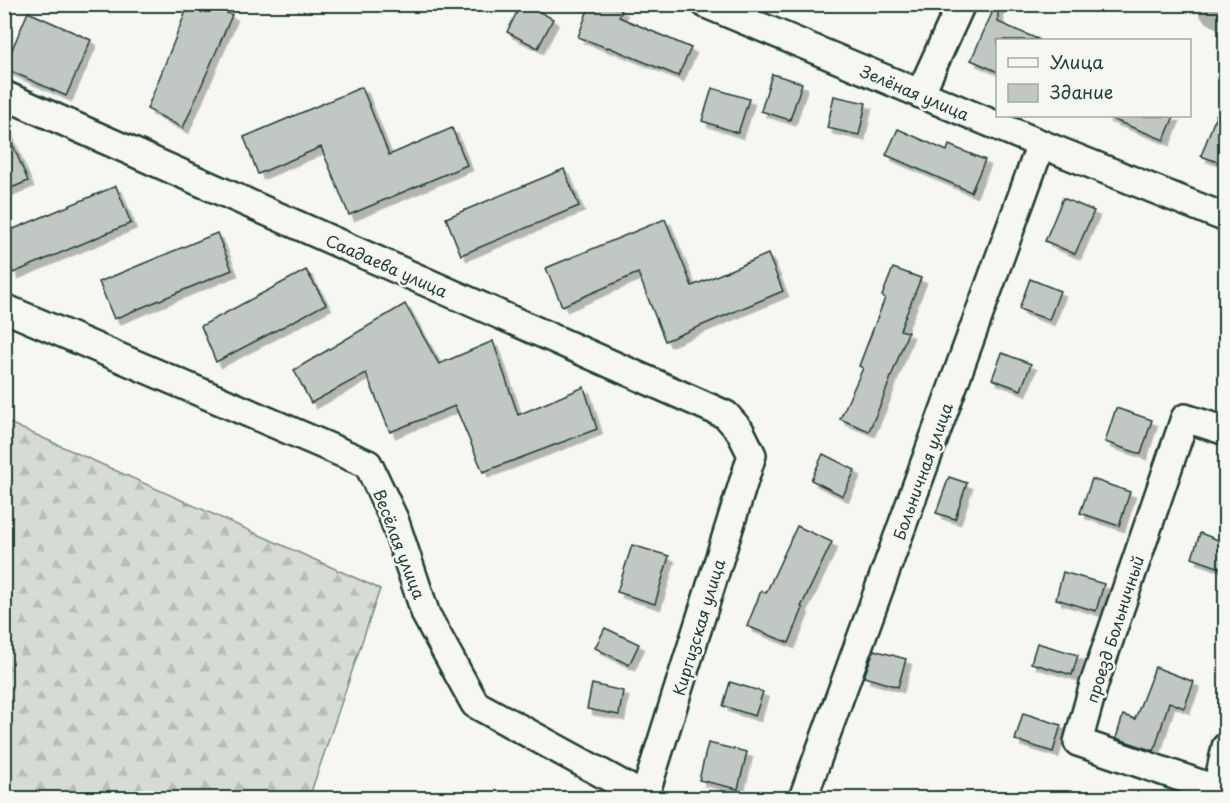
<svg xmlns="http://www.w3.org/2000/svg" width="1230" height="803" viewBox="0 0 1230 803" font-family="'Playpen Sans',sans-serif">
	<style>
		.forest { fill: url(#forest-firs); stroke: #7a8c85; stroke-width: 1.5 }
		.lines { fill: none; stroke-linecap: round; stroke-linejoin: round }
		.river { stroke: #aab3ae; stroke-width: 45 }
		.building { fill: #c1c8c3; stroke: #1f3d34; stroke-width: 1.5; filter: url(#shadow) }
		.minor-casing { stroke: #1f3d34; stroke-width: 32 }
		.minor { stroke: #f6f6f2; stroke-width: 27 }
		.labels { text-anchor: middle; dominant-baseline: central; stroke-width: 5; stroke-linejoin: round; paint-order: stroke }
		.street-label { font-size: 16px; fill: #1f3d34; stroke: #f6f6f2 }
	</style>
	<defs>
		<pattern id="forest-firs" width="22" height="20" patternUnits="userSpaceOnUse" patternTransform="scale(1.5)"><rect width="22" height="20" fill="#d6dbd6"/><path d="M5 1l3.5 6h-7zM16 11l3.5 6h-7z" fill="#b7bdb8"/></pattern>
		<filter id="shadow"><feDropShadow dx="5.5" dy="5.5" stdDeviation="0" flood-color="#0004"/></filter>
	</defs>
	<rect width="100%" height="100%" fill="#f6f6f2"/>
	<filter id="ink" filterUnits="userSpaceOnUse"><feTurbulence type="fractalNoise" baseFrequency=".0167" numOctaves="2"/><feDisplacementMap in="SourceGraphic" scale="12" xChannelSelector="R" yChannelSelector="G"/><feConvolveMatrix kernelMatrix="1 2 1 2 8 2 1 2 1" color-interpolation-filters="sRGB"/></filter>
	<g filter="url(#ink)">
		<!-- forest -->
		<path class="forest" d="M 5,421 L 380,589 L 309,798 L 5,798 Z"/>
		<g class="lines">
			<!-- river -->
			<path class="river" d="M 1219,4 L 1226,8"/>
		</g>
		<!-- building -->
		<g class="building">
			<path d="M 189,4 L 207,4 L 232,15 L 183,128 L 147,109 Z"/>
			<path d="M 521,4 L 525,4 L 553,19 L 538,48 L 507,32 Z"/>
			<path d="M 590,4 L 607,4 L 622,10 L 619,17 L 691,48 L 678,76 L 608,47 L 607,48 L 578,37 Z"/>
			<path d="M 996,4 L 998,4 L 998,22 L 1040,40 L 998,40 L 998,72 L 971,60 Z"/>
			<path d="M 28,12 L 91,40 L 66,96 L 4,68 Z"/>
			<path d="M 772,74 L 802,83 L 790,120 L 761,111 Z"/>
			<path d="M 362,87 L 389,155 L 452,128 L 467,165 L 349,215 L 321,147 L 258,174 L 244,137 Z"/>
			<path d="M 712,88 L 749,99 L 738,133 L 702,121 Z"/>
			<path d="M 834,96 L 866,103 L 859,135 L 827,128 Z"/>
			<path d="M 1223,97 L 1226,98 L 1226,165 L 1201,156 Z"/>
			<path d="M 1104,116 L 1174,116 L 1164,140 Z"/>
			<path d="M 4,124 L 28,181 L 4,191 Z"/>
			<path d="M 898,129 L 947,151 L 949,145 L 985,160 L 971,192 L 886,155 Z"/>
			<path d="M 564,169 L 579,206 L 461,255 L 446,218 Z"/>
			<path d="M 116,186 L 131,223 L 13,273 L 4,251 L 4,233 Z"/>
			<path d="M 1063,198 L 1094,211 L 1075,254 L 1045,241 Z"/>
			<path d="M 665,219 L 692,286 L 768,254 L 783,291 L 665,341 L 638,273 L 562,306 L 546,268 Z"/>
			<path d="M 217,233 L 232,270 L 114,319 L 99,282 Z"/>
			<path d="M 893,268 L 921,278 L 900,330 L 908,332 L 882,401 L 869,431 L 840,419 L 863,368 L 859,366 L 885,298 L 882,296 Z"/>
			<path d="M 306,270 L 326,304 L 216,362 L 201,326 Z"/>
			<path d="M 1030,279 L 1060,291 L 1049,320 L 1019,309 Z"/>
			<path d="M 405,304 L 439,364 L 493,341 L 518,415 L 584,387 L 597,429 L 483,472 L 455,406 L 390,432 L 366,373 L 311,403 L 294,370 Z"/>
			<path d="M 1002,353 L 1031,364 L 1021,390 L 992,379 Z"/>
			<path d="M 1116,408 L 1152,420 L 1141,454 L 1105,442 Z"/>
			<path d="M 823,454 L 855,470 L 843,496 L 811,480 Z"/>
			<path d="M 949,477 L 967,483 L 955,519 L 936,513 Z"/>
			<path d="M 1092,479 L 1130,492 L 1119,526 L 1080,513 Z"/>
			<path d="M 797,526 L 832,542 L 801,607 L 803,608 L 789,643 L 747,626 L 761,591 L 766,593 Z"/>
			<path d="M 1200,533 L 1226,543 L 1226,570 L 1192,558 Z"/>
			<path d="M 632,545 L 669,556 L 655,604 L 617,592 Z"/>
			<path d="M 1063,572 L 1104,584 L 1096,611 L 1056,599 Z"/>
			<path d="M 605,628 L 639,644 L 629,665 L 595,648 Z"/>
			<path d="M 1037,643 L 1078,655 L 1072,675 L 1031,663 Z"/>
			<path d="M 874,650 L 906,659 L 898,687 L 864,677 Z"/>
			<path d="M 1155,667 L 1194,682 L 1184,708 L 1169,702 L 1154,751 L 1116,738 L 1123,715 L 1135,719 Z"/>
			<path d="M 730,682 L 763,692 L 755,716 L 723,706 Z"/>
			<path d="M 592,684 L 623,691 L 619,715 L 587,709 Z"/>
			<path d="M 1023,713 L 1061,725 L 1053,752 L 1015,740 Z"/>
			<path d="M 708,743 L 747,752 L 738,789 L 699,780 Z"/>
		</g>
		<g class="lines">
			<defs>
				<g id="minor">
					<path d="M 706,4 L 1041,144 L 1226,218"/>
					<path d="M 920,94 L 961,4"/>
					<path d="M 4,95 L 726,415 L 740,431 L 752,455 L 644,798"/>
					<path d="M 4,308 L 368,464 L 394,519 L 426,615 L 475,704 L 647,798"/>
					<path d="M 1218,790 L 1078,742 L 1094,684 L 1185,418 L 1226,431"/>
					<path d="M 803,798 L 1041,144"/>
					<path d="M 1215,798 L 1226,747"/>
				</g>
			</defs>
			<!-- minor casing -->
			<use href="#minor" class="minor-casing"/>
			<!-- minor -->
			<use href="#minor" class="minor"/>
		</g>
	</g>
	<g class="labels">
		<!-- street labels -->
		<g class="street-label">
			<text transform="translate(915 92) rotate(23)">Зелёная улица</text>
			<text transform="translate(387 265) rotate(24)">Саадаева улица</text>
			<text transform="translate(922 471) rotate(-70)">Больничная улица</text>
			<text transform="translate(400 544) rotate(69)">Весёлая улица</text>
			<text transform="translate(698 627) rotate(-73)">Киргизская улица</text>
			<text transform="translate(1114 629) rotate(-72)">проезд Больничный</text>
		</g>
	</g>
	<!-- margin -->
	<rect width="1230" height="803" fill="none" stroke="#f6f6f2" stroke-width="24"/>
	<rect x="12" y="12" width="1206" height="779" fill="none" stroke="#1f3d34" stroke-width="2" filter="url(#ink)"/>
	<!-- legend -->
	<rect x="996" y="39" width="195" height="78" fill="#f6f6f2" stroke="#a0aca6" stroke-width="1.5"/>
	<rect x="1008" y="58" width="30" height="9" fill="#f6f6f2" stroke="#a0aca6" stroke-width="1.5"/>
	<text x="1050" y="69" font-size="18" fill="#1f3d34">Улица</text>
	<rect x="1008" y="84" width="30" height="18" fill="#c1c8c3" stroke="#a0aca6" stroke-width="1.5"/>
	<text x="1050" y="99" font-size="18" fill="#1f3d34">Здание</text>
</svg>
